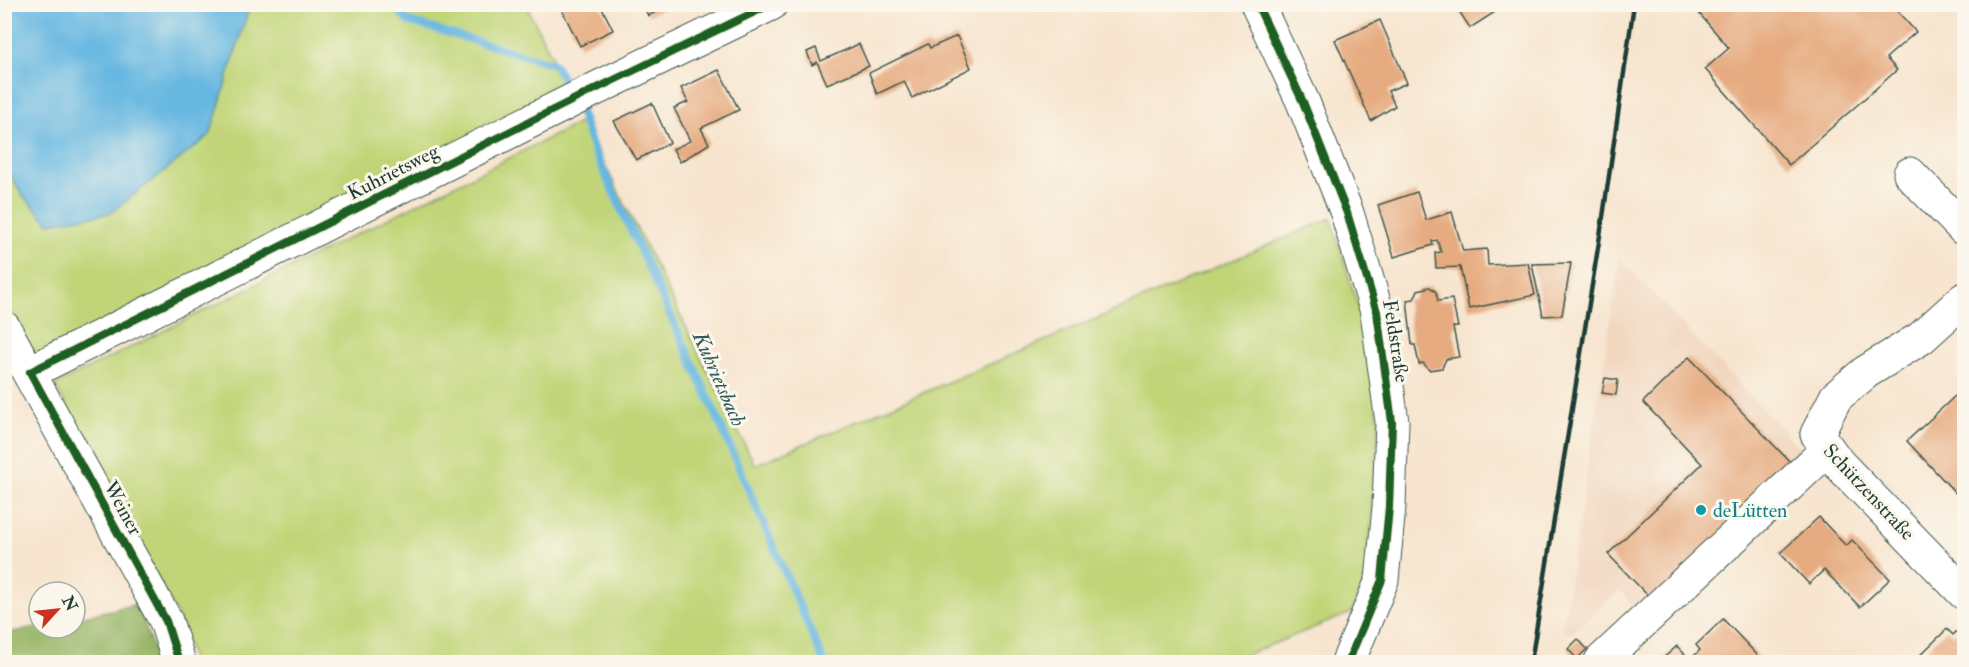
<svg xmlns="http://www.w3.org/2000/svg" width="1969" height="667" viewBox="0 0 1969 667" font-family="'IM FELL Double Pica',serif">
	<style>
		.built { fill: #f1d5bd }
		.green { fill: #c1d578; stroke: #708956; stroke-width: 1.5 }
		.forest { fill: #98b668; stroke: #5c7a4e; stroke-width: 1.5 }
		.water { fill: #66b7e1; stroke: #427a8a; stroke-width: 1.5 }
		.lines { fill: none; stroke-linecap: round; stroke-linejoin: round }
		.stream { stroke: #66b7e1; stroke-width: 8 }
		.building { fill: #e6ab80 }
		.minor-casing { stroke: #3f564b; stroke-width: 35 }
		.minor { stroke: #fff; stroke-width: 33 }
		.rail { stroke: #1f3d34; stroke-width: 4.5 }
		.cycleway-casing { stroke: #fbf7ec; stroke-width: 11 }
		.cycleway { stroke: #1b5e20; stroke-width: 8 }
		.culture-dot { fill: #0f9aa8; stroke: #fbf7ec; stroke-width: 2 }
		.labels { text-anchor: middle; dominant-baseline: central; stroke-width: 6; stroke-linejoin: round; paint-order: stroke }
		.street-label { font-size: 20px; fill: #1f3d34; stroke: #fbf7ec }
		.culture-label { font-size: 20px; fill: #0d838f; stroke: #fbf7ec; text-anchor: start }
		.water-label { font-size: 21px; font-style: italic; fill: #315c5f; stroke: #fbf7ec }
	</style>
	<rect width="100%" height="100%" fill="#fbf7ec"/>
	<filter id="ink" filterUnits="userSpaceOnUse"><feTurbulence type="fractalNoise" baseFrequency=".0167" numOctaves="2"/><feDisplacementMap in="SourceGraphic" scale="12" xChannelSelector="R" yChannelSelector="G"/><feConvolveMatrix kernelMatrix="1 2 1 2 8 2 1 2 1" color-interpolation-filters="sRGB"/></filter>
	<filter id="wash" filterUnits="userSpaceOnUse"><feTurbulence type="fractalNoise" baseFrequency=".008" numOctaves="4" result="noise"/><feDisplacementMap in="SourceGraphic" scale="24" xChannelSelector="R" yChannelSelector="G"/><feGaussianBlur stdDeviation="1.35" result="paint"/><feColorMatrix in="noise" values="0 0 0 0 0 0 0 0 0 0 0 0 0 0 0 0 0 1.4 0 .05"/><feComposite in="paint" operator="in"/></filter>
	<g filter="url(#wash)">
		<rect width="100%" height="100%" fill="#f7e5cf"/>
		<!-- built -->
		<path class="built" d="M 1620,259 L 1810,459 L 1642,616 L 1620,590 L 1572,633 L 1562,630 Z"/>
		<!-- green -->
		<g class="green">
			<path d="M 4,5 L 526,5 L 570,93 L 38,360 L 5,303 Z"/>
			<path d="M 583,121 L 755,465 L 1331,218 L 1362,320 L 1379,421 L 1367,576 L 1351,613 L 1228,662 L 193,662 L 179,618 L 55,385 Z"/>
		</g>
		<!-- forest -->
		<path class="forest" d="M 138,604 L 157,662 L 5,662 L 5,634 L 39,626 L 75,628 L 75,618 Z"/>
		<!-- water -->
		<path class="water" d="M 4,5 L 5,4 L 250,5 L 210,135 L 111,213 L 49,223 L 23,196 L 5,166 Z"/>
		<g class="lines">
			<!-- stream -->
			<g class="stream">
				<path d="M 394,4 L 407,21 L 554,64 L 566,84"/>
				<path d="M 580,111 L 593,148 L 710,401 L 824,662"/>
			</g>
		</g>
		<g id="blocks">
			<!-- building -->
			<g class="building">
				<path d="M 559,4 L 600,4 L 613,30 L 580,46 Z"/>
				<path d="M 643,4 L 672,4 L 648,16 Z"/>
				<path d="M 1469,4 L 1490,4 L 1495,12 L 1470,28 L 1459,11 Z"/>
				<path d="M 1691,4 L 1891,4 L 1916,32 L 1886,58 L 1897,70 L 1789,165 L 1705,69 L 1729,48 Z"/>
				<path d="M 1380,20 L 1407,83 L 1388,91 L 1395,106 L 1371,121 L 1335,40 Z"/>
				<path d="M 957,36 L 971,68 L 912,98 L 904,81 L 877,94 L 869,73 L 928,44 L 930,48 Z"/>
				<path d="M 859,44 L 869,66 L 827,84 L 817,62 L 812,65 L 807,52 L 816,48 L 821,61 Z"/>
				<path d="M 719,70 L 739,110 L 701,128 L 709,144 L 680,162 L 673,149 L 690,141 L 674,108 L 688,102 L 681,88 Z"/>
				<path d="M 652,103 L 670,143 L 636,160 L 614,121 Z"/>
				<path d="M 1417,192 L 1426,220 L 1452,212 L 1463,251 L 1487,249 L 1488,265 L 1528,263 L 1535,295 L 1469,309 L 1460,267 L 1436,268 L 1435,253 L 1441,252 L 1437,240 L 1432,241 L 1433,245 L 1394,257 L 1378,205 Z"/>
				<path d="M 1571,263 L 1562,315 L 1543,316 L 1532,264 Z"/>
				<path d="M 1430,287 L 1436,292 L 1438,301 L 1452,299 L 1458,327 L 1453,327 L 1459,357 L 1446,359 L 1442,368 L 1429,370 L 1423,363 L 1419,364 L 1415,345 L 1412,345 L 1407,300 L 1414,299 L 1418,290 Z"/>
				<path d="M 1689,357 L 1794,466 L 1653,601 L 1608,554 L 1702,464 L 1643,402 Z"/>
				<path d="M 1605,378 L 1618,380 L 1616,395 L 1602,393 Z"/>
				<path d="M 1955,396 L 1964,407 L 1964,502 L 1907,441 Z"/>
				<path d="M 1819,517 L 1846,546 L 1852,540 L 1890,579 L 1860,607 L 1824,570 L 1809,584 L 1780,553 Z"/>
				<path d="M 1723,619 L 1764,662 L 1659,662 L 1677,646 L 1690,660 L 1700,650 L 1696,645 Z"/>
				<path d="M 1964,624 L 1964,662 L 1914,661 L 1947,629 L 1953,635 Z"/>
				<path d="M 1578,639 L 1587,649 L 1577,659 L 1568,649 Z"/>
			</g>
		</g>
	</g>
	<g filter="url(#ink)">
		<use href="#blocks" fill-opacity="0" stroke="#3f564b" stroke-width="1.5"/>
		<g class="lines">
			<defs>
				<g id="minor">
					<path d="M 1257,4 L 1303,102 L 1347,213 L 1377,312 L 1392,422 L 1389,507 L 1382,580 L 1348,662"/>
					<path d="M 1910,174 L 1964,229"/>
					<path d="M 1964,299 L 1921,338 L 1866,372 L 1836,397 L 1817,434 L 1839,464 L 1964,593"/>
					<path d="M 4,328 L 166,621 L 179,662"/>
					<path d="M 30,372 L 585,94 L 771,4"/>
					<path d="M 1601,661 L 1828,449"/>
				</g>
			</defs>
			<!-- minor casing -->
			<use href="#minor" class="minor-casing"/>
			<!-- minor -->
			<use href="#minor" class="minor"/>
			<!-- rail -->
			<path class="rail" d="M 1531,662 L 1603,217 L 1634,4"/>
			<defs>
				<g id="cycleway">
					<path d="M 1257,4 L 1303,102 L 1347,213 L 1377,312 L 1392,422 L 1389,507 L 1382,580 L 1348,662"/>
					<path d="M 179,662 L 166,621 L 30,372 L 585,94 L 771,4"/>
				</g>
			</defs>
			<!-- cycleway casing -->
			<use href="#cycleway" class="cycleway-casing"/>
			<!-- cycleway -->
			<use href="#cycleway" class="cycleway"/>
		</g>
	</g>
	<!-- markers -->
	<circle class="culture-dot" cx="1701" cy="510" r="6"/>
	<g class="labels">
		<!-- street labels -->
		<g class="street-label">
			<text transform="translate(393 172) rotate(-27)">Kuhrietsweg</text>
			<text transform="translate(1396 341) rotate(81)">Feldstraße</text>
			<text transform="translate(1869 492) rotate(47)">Schützenstraße</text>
			<text transform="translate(123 508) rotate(61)">Weiner</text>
		</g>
		<!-- culture labels -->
		<g class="culture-label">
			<text x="1713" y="510">deLütten</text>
		</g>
		<!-- water labels -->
		<g class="water-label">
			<text transform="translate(719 379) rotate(66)">Kuhrietsbach</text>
		</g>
	</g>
	<!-- margin -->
	<rect width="1969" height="667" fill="none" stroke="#fbf7ec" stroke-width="24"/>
	<!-- north arrow -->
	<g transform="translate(57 610) rotate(63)"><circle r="28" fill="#fbf7ec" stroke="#a3ada2" stroke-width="1.5"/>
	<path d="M0-4.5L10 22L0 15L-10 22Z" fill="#c8321e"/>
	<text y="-9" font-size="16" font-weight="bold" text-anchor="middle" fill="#1f3d34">N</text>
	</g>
</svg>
